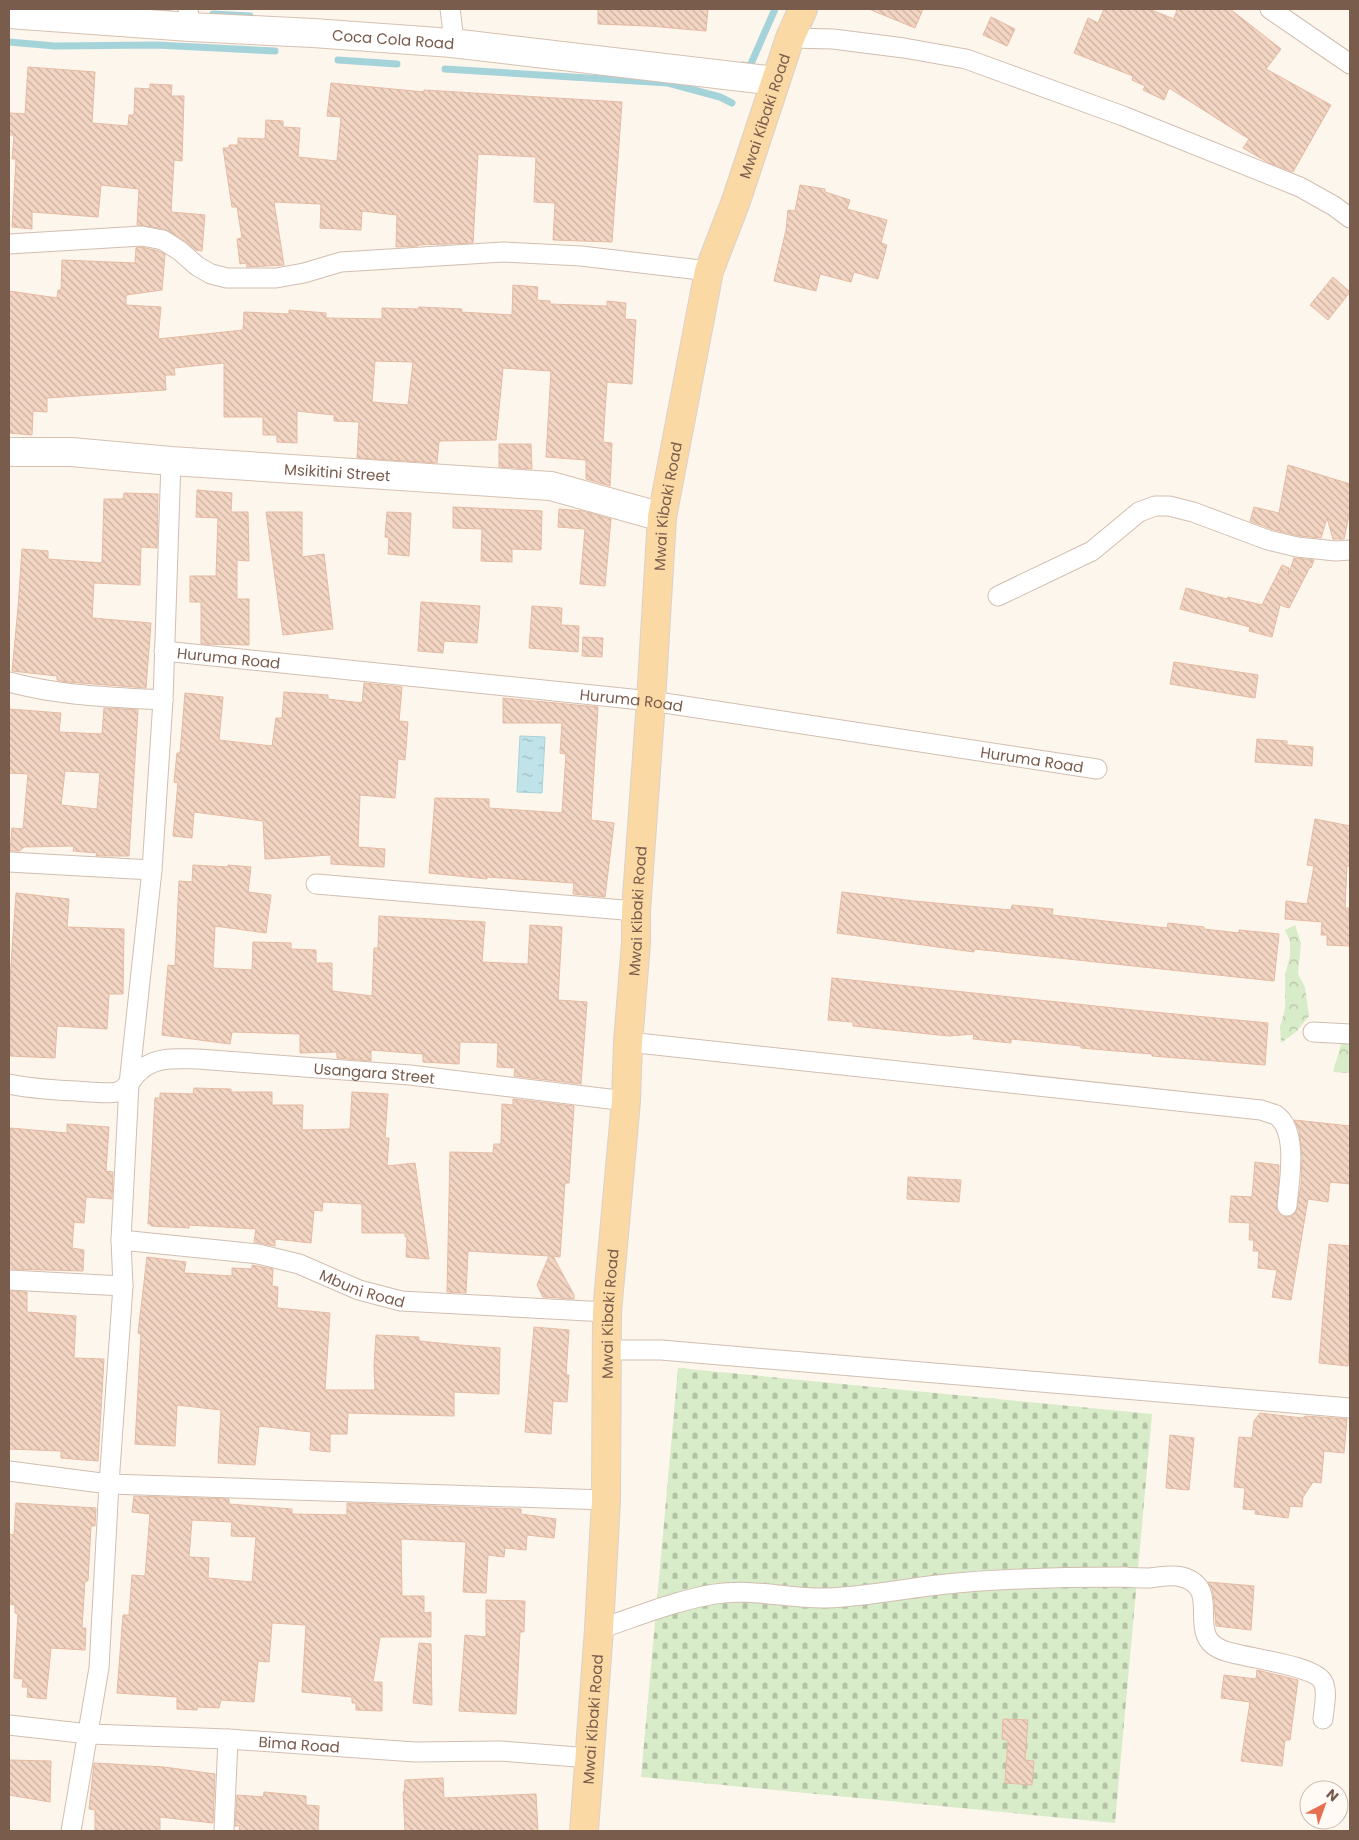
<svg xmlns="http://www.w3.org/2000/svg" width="1359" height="1840" viewBox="0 0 1359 1840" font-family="Poppins,sans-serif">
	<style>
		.forest { fill: url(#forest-crowns) }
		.cemetery { fill: url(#cemetery-stones) }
		.water { fill: url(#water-ripples); stroke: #a5d3da }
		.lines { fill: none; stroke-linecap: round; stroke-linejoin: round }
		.stream { stroke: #a5d3da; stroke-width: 7 }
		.building { fill: url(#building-back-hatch); stroke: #e6bba3; fill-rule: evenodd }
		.street-casing { stroke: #d1beb0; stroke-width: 21 }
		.secondary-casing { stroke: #d6c0b0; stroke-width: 30 }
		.primary-casing { stroke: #dad1cd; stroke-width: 30 }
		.street { stroke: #fff; stroke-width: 19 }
		.secondary { stroke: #fff; stroke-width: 28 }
		.primary { stroke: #fbd9a5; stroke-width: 28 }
		.labels { text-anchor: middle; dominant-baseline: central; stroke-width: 4.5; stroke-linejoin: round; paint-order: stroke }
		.street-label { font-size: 15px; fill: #7a5c4d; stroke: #fffaf3 }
	</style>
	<defs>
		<pattern id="forest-crowns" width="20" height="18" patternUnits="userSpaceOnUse" patternTransform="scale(1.25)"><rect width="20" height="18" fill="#d8ecc9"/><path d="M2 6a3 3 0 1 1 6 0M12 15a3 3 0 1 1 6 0" fill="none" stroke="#b4c2a5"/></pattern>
		<pattern id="cemetery-stones" width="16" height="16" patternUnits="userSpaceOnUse" patternTransform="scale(1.25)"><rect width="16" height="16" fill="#d8ecc9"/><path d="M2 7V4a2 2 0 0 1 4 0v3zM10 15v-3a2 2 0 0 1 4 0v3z" fill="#b4c2a5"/></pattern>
		<pattern id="water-ripples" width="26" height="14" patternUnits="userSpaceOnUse" patternTransform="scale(1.25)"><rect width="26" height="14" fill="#bfe3e8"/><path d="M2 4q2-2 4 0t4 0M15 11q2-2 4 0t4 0" fill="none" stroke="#a0bbbe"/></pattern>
		<pattern id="building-back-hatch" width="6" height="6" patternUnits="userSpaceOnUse" patternTransform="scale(1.25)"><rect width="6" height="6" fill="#f3d5c3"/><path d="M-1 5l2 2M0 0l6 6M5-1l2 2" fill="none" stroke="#cab0a1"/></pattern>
	</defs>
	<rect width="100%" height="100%" fill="#fdf6ec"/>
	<!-- forest -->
	<g class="forest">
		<path d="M 1295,925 L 1301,943 L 1298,974 L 1305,987 L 1309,1016 L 1296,1032 L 1281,1043 L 1280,1027 L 1285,1009 L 1285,975 L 1290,956 L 1290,941 L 1285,930 Z"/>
		<path d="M 1342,1041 L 1350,1041 L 1350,1073 L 1333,1072 Z"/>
	</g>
	<!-- cemetery -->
	<path class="cemetery" d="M 678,1368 L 1152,1414 L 1115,1823 L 641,1777 Z"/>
	<!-- water -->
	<path class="water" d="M 520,736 L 545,737 L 542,793 L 517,792 Z"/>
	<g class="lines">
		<!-- stream -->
		<g class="stream">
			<path d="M 130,9 L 168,11"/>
			<path d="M 213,14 L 250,16"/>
			<path d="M 9,42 L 55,46 L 156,45 L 275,51"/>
			<path d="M 338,60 L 397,64"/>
			<path d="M 743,65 L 750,66 L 775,9"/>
			<path d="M 445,69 L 668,83 L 720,97 L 732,103"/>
		</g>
	</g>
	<!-- building -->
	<g class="building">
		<path d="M 598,9 L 708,9 L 706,31 L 649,26 L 598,24 Z"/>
		<path d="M 869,9 L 923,9 L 915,28 Z"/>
		<path d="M 1104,9 L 1149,9 L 1174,19 L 1177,9 L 1230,9 L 1281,49 L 1266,69 L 1331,105 L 1293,172 L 1269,163 L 1243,148 L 1249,139 L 1169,88 L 1164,100 L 1143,90 L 1145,86 L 1132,80 L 1133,76 L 1074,53 L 1088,18 L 1098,23 Z"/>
		<path d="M 991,17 L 1015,29 L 1007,46 L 983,35 Z"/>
		<path d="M 28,67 L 95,72 L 92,123 L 128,126 L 129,115 L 134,115 L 135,88 L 150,89 L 150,84 L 172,85 L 171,96 L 184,96 L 182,161 L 174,160 L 171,212 L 205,215 L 202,251 L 196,250 L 186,242 L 165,229 L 137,225 L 139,189 L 101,185 L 98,217 L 32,212 L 32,229 L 12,227 L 16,159 L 12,159 L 14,135 L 9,135 L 9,113 L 25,114 Z"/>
		<path d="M 331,83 L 424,92 L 424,90 L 622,102 L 612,242 L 553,240 L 555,203 L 534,202 L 536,157 L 478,154 L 473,243 L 418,245 L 418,246 L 396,247 L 397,215 L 362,211 L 361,230 L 320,228 L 321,204 L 274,202 L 284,265 L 247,267 L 246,263 L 240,264 L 237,239 L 242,238 L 237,207 L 232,207 L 223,148 L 229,148 L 229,145 L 238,145 L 238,138 L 265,139 L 266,120 L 283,121 L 283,127 L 300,128 L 298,157 L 337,161 L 341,117 L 327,116 Z"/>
		<path d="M 800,185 L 825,189 L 825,192 L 850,200 L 847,209 L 887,220 L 881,243 L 887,245 L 878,279 L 854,272 L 851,282 L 820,274 L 816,291 L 774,281 L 786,230 L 788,210 L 795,211 Z"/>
		<path d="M 141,247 L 159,251 L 165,254 L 162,290 L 126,295 L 126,305 L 161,307 L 158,339 L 243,330 L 244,312 L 289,314 L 289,310 L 326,313 L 326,318 L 382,319 L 382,308 L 418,309 L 419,307 L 462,309 L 461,312 L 512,315 L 513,285 L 538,287 L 537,300 L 550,301 L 550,304 L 607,306 L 607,301 L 626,303 L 625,319 L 636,320 L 632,384 L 607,382 L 603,442 L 612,443 L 610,486 L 586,479 L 586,460 L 546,457 L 551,371 L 503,368 L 496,440 L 439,441 L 437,463 L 357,458 L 359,422 L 334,421 L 334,415 L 297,411 L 297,443 L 277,442 L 277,435 L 263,435 L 263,417 L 224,417 L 224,363 L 174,368 L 175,375 L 165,375 L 166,390 L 47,398 L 47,412 L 33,411 L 32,435 L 9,433 L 9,291 L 57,298 L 58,290 L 61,290 L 62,260 L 135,263 L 136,248 ZM 375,361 L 413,362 L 408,405 L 372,402 Z"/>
		<path d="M 1333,277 L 1350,292 L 1328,320 L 1310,305 Z"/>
		<path d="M 499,444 L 531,444 L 532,469 L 499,467 Z"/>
		<path d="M 1288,465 L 1350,484 L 1350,510 L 1344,539 L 1333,539 L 1327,518 L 1321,538 L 1299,536 L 1271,529 L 1250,521 L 1254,507 L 1279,513 Z"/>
		<path d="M 197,490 L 232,493 L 231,512 L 248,512 L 249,561 L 237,560 L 237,599 L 249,599 L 249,645 L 201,644 L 201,602 L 190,602 L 190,576 L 216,576 L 218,518 L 196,517 Z"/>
		<path d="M 124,493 L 158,494 L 157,548 L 141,547 L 140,585 L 94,583 L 92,618 L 151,623 L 146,688 L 68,682 L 57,680 L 57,676 L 12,671 L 18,608 L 22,549 L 48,551 L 48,559 L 102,563 L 104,499 L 123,499 Z"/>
		<path d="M 453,507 L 542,511 L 541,550 L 512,549 L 512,562 L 481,561 L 482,529 L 453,528 Z"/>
		<path d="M 559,509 L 583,511 L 611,519 L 605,586 L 580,584 L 585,529 L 558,527 Z"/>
		<path d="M 266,512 L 302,512 L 302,557 L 324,554 L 333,629 L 283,635 Z"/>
		<path d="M 387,512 L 411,513 L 409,556 L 388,554 L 389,538 L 385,537 Z"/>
		<path d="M 1294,558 L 1314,560 L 1311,568 L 1310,567 L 1289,608 L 1280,605 L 1272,637 L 1249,631 L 1250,627 L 1180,609 L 1186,588 L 1227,599 L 1228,597 L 1262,605 L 1282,565 L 1289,568 L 1288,576 Z"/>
		<path d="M 421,602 L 480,606 L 477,643 L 444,641 L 443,653 L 418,651 Z"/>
		<path d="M 532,606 L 562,608 L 561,625 L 579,626 L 578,652 L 529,648 Z"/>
		<path d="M 583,637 L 603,638 L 602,657 L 582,656 Z"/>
		<path d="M 1174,662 L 1258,675 L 1255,698 L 1170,684 Z"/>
		<path d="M 364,683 L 402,687 L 399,721 L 408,722 L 405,760 L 398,759 L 395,798 L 360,795 L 358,847 L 385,849 L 384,867 L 331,864 L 331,855 L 265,859 L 263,821 L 194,812 L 192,838 L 173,836 L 178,783 L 174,782 L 177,753 L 180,753 L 185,693 L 223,697 L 219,740 L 272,746 L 276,718 L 282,718 L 284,692 L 328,695 L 328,699 L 362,703 Z"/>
		<path d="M 503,698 L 598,707 L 591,820 L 614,823 L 605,897 L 573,894 L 574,883 L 487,877 L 487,879 L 429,873 L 435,798 L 489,799 L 489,808 L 562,813 L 566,754 L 560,753 L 562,723 L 503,723 Z"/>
		<path d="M 104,708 L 138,710 L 129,856 L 96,856 L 97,853 L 73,851 L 74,846 L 24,847 L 20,851 L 10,851 L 12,828 L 23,829 L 28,774 L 9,773 L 9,709 L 61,713 L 59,732 L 102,734 ZM 65,771 L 100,773 L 97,809 L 61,805 Z"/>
		<path d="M 1257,739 L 1287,741 L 1287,745 L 1313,747 L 1312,766 L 1255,762 Z"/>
		<path d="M 1315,819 L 1350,826 L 1350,866 L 1347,866 L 1345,908 L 1349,908 L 1348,921 L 1350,921 L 1350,946 L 1327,945 L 1327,935 L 1321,935 L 1322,922 L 1285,919 L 1286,901 L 1307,904 L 1314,866 L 1307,865 Z"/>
		<path d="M 193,865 L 228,867 L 228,865 L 251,867 L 248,892 L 271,895 L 266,933 L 215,926 L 213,968 L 252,970 L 253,942 L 291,943 L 291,949 L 316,950 L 316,963 L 332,963 L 332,991 L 372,996 L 374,948 L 378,948 L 379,916 L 485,922 L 482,962 L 528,964 L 530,925 L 562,927 L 558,1000 L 587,1002 L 581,1084 L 514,1076 L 515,1068 L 497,1067 L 498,1043 L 460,1042 L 459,1064 L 423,1062 L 423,1054 L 371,1050 L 371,1061 L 337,1058 L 337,1052 L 300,1053 L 300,1034 L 232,1032 L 230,1044 L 162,1035 L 168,965 L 175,966 L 179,881 L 192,882 Z"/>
		<path d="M 842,892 L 914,901 L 1011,910 L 1012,905 L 1053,909 L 1052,915 L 1167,928 L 1168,923 L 1204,927 L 1204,929 L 1239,933 L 1239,930 L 1279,934 L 1274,981 L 974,949 L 974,952 L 837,933 Z"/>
		<path d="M 16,893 L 69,899 L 67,927 L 124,929 L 123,994 L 109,994 L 107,1029 L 57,1026 L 55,1058 L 10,1056 L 10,979 Z"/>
		<path d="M 832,978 L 1133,1010 L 1268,1023 L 1265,1065 L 1152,1056 L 1152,1054 L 1081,1048 L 1081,1046 L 1011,1039 L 1011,1043 L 973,1039 L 974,1034 L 949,1036 L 853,1026 L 853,1022 L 828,1020 Z"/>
		<path d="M 194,1088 L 231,1089 L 231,1092 L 272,1092 L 272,1105 L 303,1105 L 302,1130 L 350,1129 L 352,1092 L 388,1094 L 385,1138 L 389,1138 L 387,1166 L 415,1163 L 429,1259 L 406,1257 L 407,1237 L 405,1237 L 405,1233 L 362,1233 L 362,1204 L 323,1202 L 322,1211 L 314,1210 L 311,1243 L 275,1239 L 275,1246 L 254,1242 L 256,1229 L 189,1225 L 189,1228 L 151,1226 L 151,1224 L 148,1224 L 155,1098 L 160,1098 L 160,1093 L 193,1094 Z"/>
		<path d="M 513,1099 L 574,1106 L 569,1183 L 565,1183 L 560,1257 L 553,1256 L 574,1295 L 574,1299 L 543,1297 L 537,1285 L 549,1256 L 468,1251 L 466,1293 L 447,1292 L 450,1152 L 493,1153 L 494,1144 L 501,1144 L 502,1104 L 513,1105 Z"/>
		<path d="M 1294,1120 L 1350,1126 L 1350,1184 L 1330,1182 L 1328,1202 L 1308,1199 L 1291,1300 L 1272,1297 L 1277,1270 L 1258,1268 L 1259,1251 L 1253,1251 L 1254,1240 L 1249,1240 L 1250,1223 L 1229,1222 L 1231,1196 L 1252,1197 L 1255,1162 L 1279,1165 L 1277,1210 L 1281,1215 L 1286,1217 L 1292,1216 L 1296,1212 L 1301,1185 L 1302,1157 L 1299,1130 Z"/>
		<path d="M 67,1124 L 109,1127 L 106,1171 L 113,1172 L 112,1199 L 86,1197 L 84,1223 L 74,1222 L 72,1248 L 84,1250 L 83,1271 L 9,1269 L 10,1128 L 67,1133 Z"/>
		<path d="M 908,1177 L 961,1180 L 959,1202 L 907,1199 Z"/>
		<path d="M 1329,1244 L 1350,1246 L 1350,1330 L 1348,1366 L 1319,1363 Z"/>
		<path d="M 147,1257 L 186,1262 L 184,1273 L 232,1276 L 232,1268 L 252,1269 L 252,1265 L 273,1269 L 272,1286 L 278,1287 L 277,1308 L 330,1313 L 325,1390 L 375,1390 L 374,1365 L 376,1335 L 419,1337 L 419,1341 L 459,1345 L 500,1348 L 499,1394 L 454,1392 L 454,1416 L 348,1413 L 347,1434 L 330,1434 L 330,1452 L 310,1450 L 311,1432 L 259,1426 L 255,1465 L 218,1463 L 221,1410 L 177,1405 L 175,1446 L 135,1444 L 141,1334 L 138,1333 Z"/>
		<path d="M 9,1291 L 27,1292 L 27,1312 L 76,1316 L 74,1358 L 104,1359 L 98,1461 L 61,1458 L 61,1451 L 9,1449 Z"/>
		<path d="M 534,1327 L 569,1330 L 566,1375 L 569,1375 L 567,1402 L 553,1401 L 551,1434 L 525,1432 Z"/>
		<path d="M 1260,1413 L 1302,1418 L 1306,1416 L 1347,1419 L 1344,1453 L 1324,1451 L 1321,1483 L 1313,1482 L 1303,1497 L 1302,1507 L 1290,1506 L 1288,1518 L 1255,1514 L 1256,1510 L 1243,1509 L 1245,1488 L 1234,1487 L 1239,1437 L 1252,1438 L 1254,1421 Z"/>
		<path d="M 1170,1435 L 1194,1438 L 1189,1490 L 1166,1488 Z"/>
		<path d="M 134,1496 L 229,1499 L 229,1504 L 292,1509 L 292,1514 L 347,1515 L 347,1503 L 521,1509 L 521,1514 L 556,1519 L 554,1538 L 527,1535 L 526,1550 L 505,1548 L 504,1557 L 488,1555 L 486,1593 L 463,1592 L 466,1542 L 401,1539 L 402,1596 L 424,1596 L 424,1613 L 431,1612 L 431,1637 L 380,1637 L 373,1682 L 382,1682 L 382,1711 L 356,1710 L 356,1703 L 352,1703 L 352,1697 L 302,1692 L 306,1625 L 272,1623 L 269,1662 L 258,1661 L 254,1702 L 221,1700 L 219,1708 L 197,1707 L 197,1710 L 177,1709 L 177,1697 L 117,1693 L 123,1615 L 129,1615 L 132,1575 L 145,1576 L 150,1514 L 132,1512 ZM 192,1520 L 232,1522 L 231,1536 L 256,1537 L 252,1582 L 208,1578 L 209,1558 L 189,1557 Z"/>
		<path d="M 16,1503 L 96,1508 L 95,1526 L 91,1526 L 88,1581 L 85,1581 L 82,1628 L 86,1628 L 85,1650 L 51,1648 L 46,1699 L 27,1697 L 28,1687 L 22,1687 L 23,1679 L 14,1678 L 18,1614 L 15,1613 L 15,1605 L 9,1604 L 9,1534 L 14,1535 Z"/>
		<path d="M 1208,1582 L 1254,1586 L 1251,1630 L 1216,1626 L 1214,1600 L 1212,1589 Z"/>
		<path d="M 486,1600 L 525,1601 L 524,1632 L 520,1632 L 516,1714 L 459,1711 L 465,1635 L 486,1637 Z"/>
		<path d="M 419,1643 L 431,1644 L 432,1705 L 413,1703 Z"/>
		<path d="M 1257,1670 L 1298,1680 L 1290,1740 L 1285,1740 L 1282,1766 L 1241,1761 L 1250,1702 L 1221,1698 L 1224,1675 L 1256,1679 Z"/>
		<path d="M 1003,1719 L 1028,1720 L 1025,1760 L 1034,1761 L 1032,1785 L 1005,1783 L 1008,1740 L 1002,1739 Z"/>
		<path d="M 9,1760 L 51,1761 L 50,1802 L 9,1795 Z"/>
		<path d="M 94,1763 L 164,1767 L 215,1774 L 213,1823 L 160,1817 L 160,1831 L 95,1831 L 95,1810 L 89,1809 Z"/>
		<path d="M 443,1778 L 444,1798 L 536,1794 L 538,1831 L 405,1831 L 403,1792 L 404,1792 L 405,1780 Z"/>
		<path d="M 264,1792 L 306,1796 L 306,1805 L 319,1806 L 318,1831 L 239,1831 L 240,1826 L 235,1826 L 237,1795 L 263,1797 Z"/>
	</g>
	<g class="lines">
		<defs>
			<g id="street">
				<path d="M 188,9 L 190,27"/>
				<path d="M 450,9 L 453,32 L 452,43"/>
				<path d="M 1270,9 L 1350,64"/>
				<path d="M 790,38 L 833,39 L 904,48 L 966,59 L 1123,116 L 1300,187 L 1334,206 L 1350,218"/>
				<path d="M 9,244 L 142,236 L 163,240 L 180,251 L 197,266 L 211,274 L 227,278 L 276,278 L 304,273 L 341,262 L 503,252 L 581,256 L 709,271"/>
				<path d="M 998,596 L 1092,551 L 1139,512 L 1155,506 L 1169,506 L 1193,512 L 1268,540 L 1297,547 L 1336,551 L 1350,550"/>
				<path id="s1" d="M 164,651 L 651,701 L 1097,769"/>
				<path d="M 9,682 C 61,696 109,697 163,700"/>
				<path d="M 9,862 L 152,870"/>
				<path d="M 316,884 L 636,911"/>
				<path d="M 1313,1032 L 1350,1034"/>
				<path d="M 628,1042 L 1261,1110 C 1266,1112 1272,1113 1276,1115 C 1299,1131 1289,1182 1287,1206"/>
				<path id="s2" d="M 9,1084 C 36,1090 62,1090 90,1092 C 98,1092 109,1094 117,1092 C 128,1089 133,1075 142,1069 C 158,1056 179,1059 198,1059 L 410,1075 L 626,1101"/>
				<path id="s3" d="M 121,1240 L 258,1254 L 299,1264 L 359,1290 L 401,1301 L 607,1312"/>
				<path d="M 9,1280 L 123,1286"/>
				<path d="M 607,1350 L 661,1350 L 1350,1408"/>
				<path d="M 9,1471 L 109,1484 L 606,1500"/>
				<path d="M 599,1629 C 636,1617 677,1600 715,1594 C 752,1588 789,1599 826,1598 C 866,1597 907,1588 946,1584 C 1006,1578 1065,1577 1125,1577 C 1133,1578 1141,1578 1150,1578 C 1161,1577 1171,1574 1182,1577 C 1225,1589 1182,1637 1225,1651 C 1245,1658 1315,1665 1323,1682 C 1328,1692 1324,1707 1323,1719"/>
				<path id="s4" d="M 9,1725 L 89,1734 L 228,1739 L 415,1752 L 500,1751 L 590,1758"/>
				<path d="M 71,1831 L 99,1668 L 109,1484 L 123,1286 L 121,1240 L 129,1084 L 152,870 L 163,700 L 171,461"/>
				<path d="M 224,1831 L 228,1739"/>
			</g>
			<g id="secondary">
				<path id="s5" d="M 9,14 L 190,27 L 313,33 L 452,43 L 775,81"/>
				<path id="s6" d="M 9,452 L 71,452 L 171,461 L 551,486 L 662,517"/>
			</g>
			<g id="primary">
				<path id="s7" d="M 584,1831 L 599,1629 L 606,1500 L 607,1312 L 626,1101 L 628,1042 L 636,943 L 636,911 L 651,701 L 662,517 L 709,271 L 736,201 L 790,38 L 803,9"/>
			</g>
		</defs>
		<!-- street casing -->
		<use href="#street" class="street-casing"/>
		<!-- secondary casing -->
		<use href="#secondary" class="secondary-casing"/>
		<!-- primary casing -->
		<use href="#primary" class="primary-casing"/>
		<!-- street -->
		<use href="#street" class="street"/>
		<!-- secondary -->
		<use href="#secondary" class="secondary"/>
		<!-- primary -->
		<use href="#primary" class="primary"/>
	</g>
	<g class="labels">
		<!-- street labels -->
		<g class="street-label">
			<text stroke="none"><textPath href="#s5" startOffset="385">Coca Cola Road</textPath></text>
			<text stroke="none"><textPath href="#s7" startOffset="1732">Mwai Kibaki Road</textPath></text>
			<text stroke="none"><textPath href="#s6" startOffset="329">Msikitini Street</textPath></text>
			<text stroke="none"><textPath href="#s7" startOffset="1328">Mwai Kibaki Road</textPath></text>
			<text stroke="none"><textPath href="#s1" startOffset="65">Huruma Road</textPath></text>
			<text stroke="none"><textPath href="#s1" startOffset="470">Huruma Road</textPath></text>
			<text stroke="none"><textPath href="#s1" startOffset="875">Huruma Road</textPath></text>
			<text stroke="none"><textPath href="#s7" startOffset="922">Mwai Kibaki Road</textPath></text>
			<text stroke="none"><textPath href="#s2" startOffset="378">Usangara Street</textPath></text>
			<text stroke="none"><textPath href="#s3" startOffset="248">Mbuni Road</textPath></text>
			<text stroke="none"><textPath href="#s7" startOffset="518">Mwai Kibaki Road</textPath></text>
			<text stroke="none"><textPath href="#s7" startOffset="112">Mwai Kibaki Road</textPath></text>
			<text stroke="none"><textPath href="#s4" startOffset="291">Bima Road</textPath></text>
		</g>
	</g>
	<!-- border -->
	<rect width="1359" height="1840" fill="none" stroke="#7a5c4d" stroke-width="20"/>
	<!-- north arrow -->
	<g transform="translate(1324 1805) rotate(41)"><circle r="24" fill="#fffaf3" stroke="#cabbb1"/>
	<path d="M0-4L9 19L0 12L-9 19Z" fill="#e76f51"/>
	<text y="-8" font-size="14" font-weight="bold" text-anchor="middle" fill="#7a5c4d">N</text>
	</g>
</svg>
